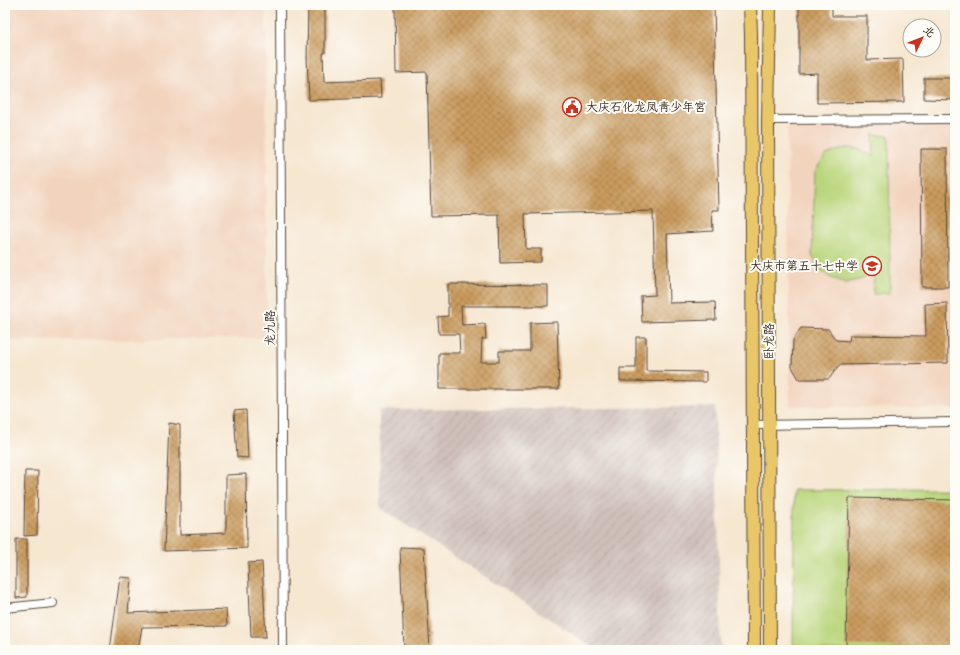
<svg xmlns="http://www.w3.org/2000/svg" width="960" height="655" viewBox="0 0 960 655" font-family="'Shantell Sans','LXGW WenKai TC',sans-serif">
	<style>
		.built { fill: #f2d4be }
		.industrial { fill: url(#industrial-furrows) }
		.garden { fill: #bad67c; stroke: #7a804d }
		.building { fill: url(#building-cross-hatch) }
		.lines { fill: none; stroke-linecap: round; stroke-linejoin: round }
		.street-casing { stroke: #574639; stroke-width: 10 }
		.primary-casing { stroke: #574639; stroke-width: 14 }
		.street { stroke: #fff; stroke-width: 8 }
		.primary { stroke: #e9c769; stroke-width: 12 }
		.labels { text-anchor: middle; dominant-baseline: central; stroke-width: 4; stroke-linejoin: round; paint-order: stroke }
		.poi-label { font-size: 12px; fill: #3b2a1e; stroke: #fdfcf7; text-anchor: start }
		.street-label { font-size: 12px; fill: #3b2a1e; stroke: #fdfcf7 }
	</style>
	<defs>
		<pattern id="industrial-furrows" width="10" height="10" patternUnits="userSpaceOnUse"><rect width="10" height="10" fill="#cfc0ba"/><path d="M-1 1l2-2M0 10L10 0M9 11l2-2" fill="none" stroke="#b3a59f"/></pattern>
		<pattern id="building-cross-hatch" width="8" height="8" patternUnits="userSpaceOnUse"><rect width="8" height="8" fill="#cb9c5e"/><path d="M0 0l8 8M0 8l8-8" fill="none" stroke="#a67f4d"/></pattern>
	</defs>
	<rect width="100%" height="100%" fill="#fdfcf7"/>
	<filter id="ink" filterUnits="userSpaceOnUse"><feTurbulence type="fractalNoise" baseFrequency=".025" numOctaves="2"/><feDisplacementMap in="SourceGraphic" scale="8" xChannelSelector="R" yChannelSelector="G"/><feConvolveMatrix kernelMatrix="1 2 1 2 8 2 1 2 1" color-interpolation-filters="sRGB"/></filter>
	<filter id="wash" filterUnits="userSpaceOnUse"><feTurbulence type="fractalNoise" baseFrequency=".012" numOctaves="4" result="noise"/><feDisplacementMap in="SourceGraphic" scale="16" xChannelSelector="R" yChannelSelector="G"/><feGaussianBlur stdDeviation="0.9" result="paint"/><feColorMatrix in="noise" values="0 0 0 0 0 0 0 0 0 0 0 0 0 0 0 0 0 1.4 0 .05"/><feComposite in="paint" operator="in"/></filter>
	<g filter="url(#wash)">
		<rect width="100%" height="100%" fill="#f6e7d1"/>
		<!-- built -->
		<g class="built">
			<path d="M 5,5 L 266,5 L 267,338 L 5,341 Z"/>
			<path d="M 787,122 L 955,126 L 955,409 L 790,406 Z"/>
		</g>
		<!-- industrial -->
		<path class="industrial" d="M 715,407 L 721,650 L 597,650 L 380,508 L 379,410 Z"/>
		<!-- garden -->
		<g class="garden">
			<path d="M 873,135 L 889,136 L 890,293 L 873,294 L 874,272 L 862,279 L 846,283 L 829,277 L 819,268 L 812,255 L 815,171 L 826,155 L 845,148 L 860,149 L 874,157 Z"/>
			<path d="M 955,489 L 955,650 L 793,650 L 794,490 Z"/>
		</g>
		<g id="blocks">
			<!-- building -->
			<g class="building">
				<path d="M 308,5 L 325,5 L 325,53 L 323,53 L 324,82 L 380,80 L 381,98 L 309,100 L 307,58 Z"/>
				<path d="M 395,5 L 714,5 L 719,210 L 712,210 L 713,231 L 667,234 L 669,303 L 715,302 L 716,320 L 642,322 L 641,296 L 655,295 L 653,211 L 525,214 L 526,249 L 541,249 L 541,262 L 500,263 L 499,215 L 431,216 L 427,72 L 396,73 Z"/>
				<path d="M 799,5 L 832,5 L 832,16 L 867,16 L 867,60 L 903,59 L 904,102 L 817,103 L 817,73 L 799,74 Z"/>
				<path d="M 924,78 L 955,78 L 955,100 L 924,99 Z"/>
				<path d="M 921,149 L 947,149 L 948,287 L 922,287 Z"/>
				<path d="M 448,284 L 548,285 L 548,306 L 461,306 L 462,325 L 485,324 L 486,339 L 482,339 L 481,362 L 499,362 L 499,351 L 530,351 L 530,323 L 557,322 L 559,389 L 439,389 L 439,353 L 460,353 L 459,334 L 439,334 L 438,317 L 448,316 Z"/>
				<path d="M 947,303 L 948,363 L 839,365 L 829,379 L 799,379 L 792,367 L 793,340 L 801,328 L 828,329 L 836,340 L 849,341 L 850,335 L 926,336 L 925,304 Z"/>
				<path d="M 636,337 L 646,337 L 646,371 L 706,372 L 706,382 L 620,381 L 620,368 L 636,368 Z"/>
				<path d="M 246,410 L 248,458 L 237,457 L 234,411 Z"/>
				<path d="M 169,423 L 180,425 L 180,535 L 226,533 L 226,475 L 246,474 L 247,548 L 164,551 Z"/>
				<path d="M 25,471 L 38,471 L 37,535 L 24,536 Z"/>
				<path d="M 849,498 L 955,500 L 955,648 L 846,646 Z"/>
				<path d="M 16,539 L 27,539 L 27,597 L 16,598 Z"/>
				<path d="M 400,547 L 424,548 L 430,650 L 404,650 Z"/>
				<path d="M 262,562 L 266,637 L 251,637 L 248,563 Z"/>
				<path d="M 120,577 L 131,578 L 128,613 L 226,609 L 227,626 L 142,627 L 138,650 L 110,650 Z"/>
			</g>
		</g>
	</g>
	<g filter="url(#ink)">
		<use href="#blocks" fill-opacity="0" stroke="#574639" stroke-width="1"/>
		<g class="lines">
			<defs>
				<g id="street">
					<path d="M 280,5 L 283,650"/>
					<path d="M 768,120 L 955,119"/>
					<path d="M 753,425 L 955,422"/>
					<path d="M 5,608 L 53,603"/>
				</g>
				<g id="primary">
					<path d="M 750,5 L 751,35 L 754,650"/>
					<path d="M 770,5 L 768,120 L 770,650"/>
				</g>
			</defs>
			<!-- street casing -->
			<use href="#street" class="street-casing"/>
			<!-- primary casing -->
			<use href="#primary" class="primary-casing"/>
			<!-- street -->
			<use href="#street" class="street"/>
			<!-- primary -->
			<use href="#primary" class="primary"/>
		</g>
	</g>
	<!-- icons -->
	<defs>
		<symbol id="civic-ring" viewBox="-11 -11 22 22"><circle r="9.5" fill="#fdfcf7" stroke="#c8321e" stroke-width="1.5"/><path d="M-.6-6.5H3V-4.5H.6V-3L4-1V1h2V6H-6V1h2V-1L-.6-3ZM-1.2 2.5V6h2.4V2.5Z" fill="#c8321e"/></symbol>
		<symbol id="school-ring" viewBox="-11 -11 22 22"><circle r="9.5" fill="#fdfcf7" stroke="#c8321e" stroke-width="1.5"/><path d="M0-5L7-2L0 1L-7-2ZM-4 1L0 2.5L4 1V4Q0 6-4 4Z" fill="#c8321e"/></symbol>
	</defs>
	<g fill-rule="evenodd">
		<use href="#civic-ring" x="561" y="96" width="22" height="22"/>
		<use href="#school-ring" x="861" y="255" width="22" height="22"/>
	</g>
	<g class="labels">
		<!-- poi labels -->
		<g class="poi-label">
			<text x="586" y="107">大庆石化龙凤青少年宫</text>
			<text x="858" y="266" text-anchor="end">大庆市第五十七中学</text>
		</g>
		<!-- street labels -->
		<g class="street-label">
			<text transform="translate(270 328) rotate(-90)">龙九路</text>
			<text transform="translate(769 341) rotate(-90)">卧龙路</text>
		</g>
	</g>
	<!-- margin -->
	<rect width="960" height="655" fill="none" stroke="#fdfcf7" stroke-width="20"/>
	<!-- north arrow -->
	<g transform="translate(922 38) rotate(47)"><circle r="19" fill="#fdfcf7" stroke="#afa8a0"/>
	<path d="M0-3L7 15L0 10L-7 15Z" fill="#c8321e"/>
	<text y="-6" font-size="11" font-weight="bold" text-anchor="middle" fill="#3b2a1e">北</text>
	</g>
</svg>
